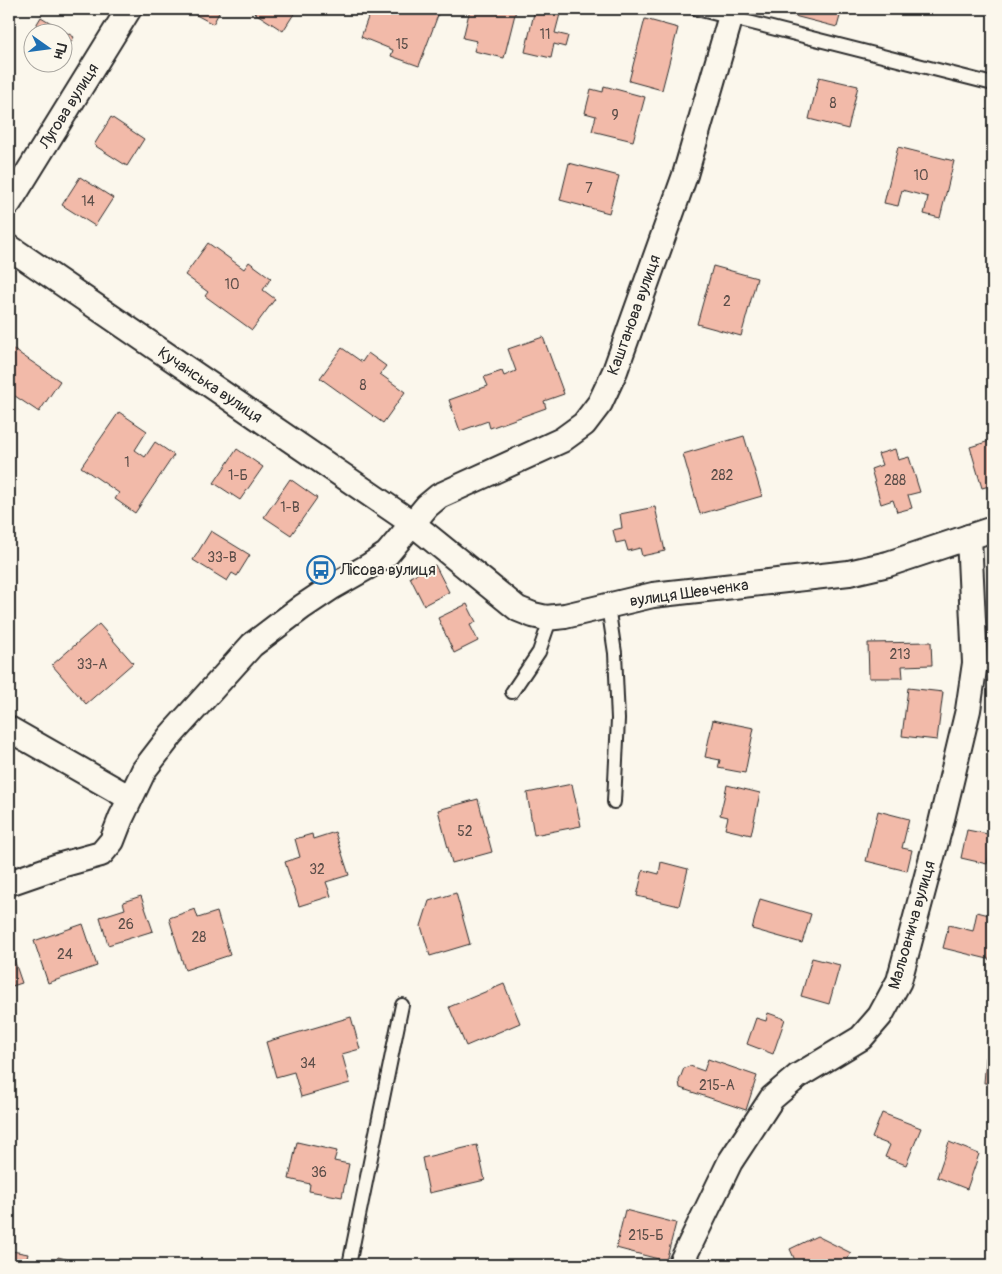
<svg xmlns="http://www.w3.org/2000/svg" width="1002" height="1274" viewBox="0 0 1002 1274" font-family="Pangolin,sans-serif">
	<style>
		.building { fill: #f2baa9; stroke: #2b2b2b }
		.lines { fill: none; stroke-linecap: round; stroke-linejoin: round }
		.lane-casing { stroke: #2b2b2b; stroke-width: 16 }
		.street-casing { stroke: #2b2b2b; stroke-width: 28 }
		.lane { stroke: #fbf7ec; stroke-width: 12 }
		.street { stroke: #fbf7ec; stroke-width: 24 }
		.labels { text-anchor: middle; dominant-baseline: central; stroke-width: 4; stroke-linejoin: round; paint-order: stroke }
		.number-label { font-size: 14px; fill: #5d4f4a }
		.street-label { font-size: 16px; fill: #2b2b2b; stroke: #fbf7ec }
		.poi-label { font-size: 16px; fill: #2b2b2b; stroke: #fbf7ec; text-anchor: start }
	</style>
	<rect width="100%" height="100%" fill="#fbf7ec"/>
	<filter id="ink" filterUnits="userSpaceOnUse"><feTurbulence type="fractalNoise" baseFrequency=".02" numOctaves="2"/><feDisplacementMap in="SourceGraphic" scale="10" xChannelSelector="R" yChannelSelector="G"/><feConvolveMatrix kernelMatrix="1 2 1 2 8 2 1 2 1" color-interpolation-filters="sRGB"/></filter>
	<g filter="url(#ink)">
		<!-- building -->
		<g class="building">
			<path d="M 185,9 L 221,9 L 213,24 Z"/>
			<path d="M 249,9 L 297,9 L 283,31 Z"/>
			<path d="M 371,9 L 423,9 L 438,15 L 419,66 L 391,56 L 393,50 L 361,37 Z"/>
			<path d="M 470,9 L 516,10 L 504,58 L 474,51 L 477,41 L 463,38 Z"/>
			<path d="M 535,9 L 560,14 L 555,33 L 568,36 L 565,47 L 554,44 L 551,58 L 525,52 Z"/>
			<path d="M 767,9 L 842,9 L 837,27 Z"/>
			<path d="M 41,17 L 74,37 L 62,56 L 62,32 L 32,32 L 32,40 L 29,37 Z"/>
			<path d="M 645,19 L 678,28 L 662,90 L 629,81 Z"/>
			<path d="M 819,77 L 858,86 L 848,129 L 809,119 Z"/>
			<path d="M 604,86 L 645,97 L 633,141 L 592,131 L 596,116 L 585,113 L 591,89 L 603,92 Z"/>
			<path d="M 111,117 L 144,139 L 127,166 L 94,145 Z"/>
			<path d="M 898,147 L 954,161 L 940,218 L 924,214 L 928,197 L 902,190 L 898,206 L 884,203 Z"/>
			<path d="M 569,163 L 619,176 L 609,213 L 560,200 Z"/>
			<path d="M 80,177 L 113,198 L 95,226 L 62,205 Z"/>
			<path d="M 208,243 L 244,269 L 249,262 L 271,278 L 263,290 L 275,299 L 252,330 L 205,296 L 208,292 L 185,275 Z"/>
			<path d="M 713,266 L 757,278 L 741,336 L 697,324 Z"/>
			<path d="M 543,337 L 564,394 L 544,401 L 546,408 L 490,428 L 488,421 L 460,431 L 449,400 L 488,386 L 484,377 L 502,371 L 504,376 L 516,371 L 508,349 Z"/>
			<path d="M 342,348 L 362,362 L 368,353 L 386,366 L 380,374 L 405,392 L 383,423 L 320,378 Z"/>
			<path d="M 13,349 L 60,381 L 39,412 L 9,392 L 9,356 Z"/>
			<path d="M 119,412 L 147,431 L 135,450 L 145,457 L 155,442 L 174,455 L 135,513 L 115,499 L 119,493 L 81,467 Z"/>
			<path d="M 744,436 L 762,496 L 700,514 L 683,454 Z"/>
			<path d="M 993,440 L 993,485 L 982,488 L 970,447 Z"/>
			<path d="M 237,449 L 263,467 L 240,500 L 214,483 Z"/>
			<path d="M 895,449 L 898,460 L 909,457 L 920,492 L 908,495 L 912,508 L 897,512 L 893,500 L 881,504 L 871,469 L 882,465 L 878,454 Z"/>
			<path d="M 290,479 L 317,498 L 291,535 L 264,517 Z"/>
			<path d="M 655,507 L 665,551 L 642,556 L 640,548 L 628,551 L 625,541 L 616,543 L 613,530 L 622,528 L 620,514 Z"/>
			<path d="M 211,531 L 250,555 L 237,576 L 232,573 L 227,581 L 193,560 Z"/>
			<path d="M 993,552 L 993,577 L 990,553 Z"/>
			<path d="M 435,565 L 449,592 L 424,605 L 410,577 Z"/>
			<path d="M 467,604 L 476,622 L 470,625 L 478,641 L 454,653 L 438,618 Z"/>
			<path d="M 99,624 L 133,663 L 86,704 L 52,665 Z"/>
			<path d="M 931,642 L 932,665 L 902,666 L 903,678 L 869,678 L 868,643 Z"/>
			<path d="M 908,688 L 943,692 L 937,740 L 902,736 Z"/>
			<path d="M 713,720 L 754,728 L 745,773 L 718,768 L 720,760 L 705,757 Z"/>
			<path d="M 572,784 L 581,826 L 534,835 L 527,793 Z"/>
			<path d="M 727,785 L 760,793 L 751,835 L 725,829 L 728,817 L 720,815 Z"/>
			<path d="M 478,799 L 492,852 L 452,863 L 438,810 Z"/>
			<path d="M 878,811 L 909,819 L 902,848 L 912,850 L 907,871 L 866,861 Z"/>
			<path d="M 967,830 L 993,835 L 987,864 L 961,858 Z"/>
			<path d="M 335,832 L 349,875 L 326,882 L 331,896 L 299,906 L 285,862 L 300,857 L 295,839 L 312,834 L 313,839 Z"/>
			<path d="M 661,862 L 688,869 L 679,906 L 637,896 L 643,870 L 659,874 Z"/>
			<path d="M 456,893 L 470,944 L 430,956 L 421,926 L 429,901 Z"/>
			<path d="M 141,896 L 153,931 L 108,945 L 100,917 L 125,909 L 123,902 Z"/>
			<path d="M 760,899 L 811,914 L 802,943 L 752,929 Z"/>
			<path d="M 195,909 L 198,918 L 217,912 L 230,955 L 185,970 L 169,918 Z"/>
			<path d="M 977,912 L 993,916 L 992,960 L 943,948 L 949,925 L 973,931 Z"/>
			<path d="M 83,924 L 97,966 L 48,983 L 34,941 Z"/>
			<path d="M 9,945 L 22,983 L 9,987 Z"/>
			<path d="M 812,958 L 840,965 L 829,1004 L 801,996 Z"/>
			<path d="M 504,984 L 520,1023 L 466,1046 L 449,1007 Z"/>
			<path d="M 768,1013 L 785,1019 L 773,1054 L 747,1044 L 756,1018 L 766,1021 Z"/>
			<path d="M 351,1017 L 360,1049 L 342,1054 L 350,1083 L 301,1097 L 294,1072 L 276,1077 L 266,1042 Z"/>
			<path d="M 988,1035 L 993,1036 L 993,1083 L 984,1083 Z"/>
			<path d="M 708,1059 L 757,1076 L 746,1110 L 680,1088 L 679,1081 L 684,1068 L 690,1066 L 704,1071 Z"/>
			<path d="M 882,1113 L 921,1128 L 906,1165 L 885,1157 L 890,1145 L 872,1138 Z"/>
			<path d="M 297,1142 L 337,1151 L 334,1161 L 349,1164 L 342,1197 L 309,1191 L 310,1184 L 289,1179 Z"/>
			<path d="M 949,1142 L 979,1154 L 967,1189 L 937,1177 Z"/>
			<path d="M 477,1145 L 485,1180 L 429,1193 L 422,1158 Z"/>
			<path d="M 625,1210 L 676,1223 L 666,1261 L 616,1248 Z"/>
			<path d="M 9,1234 L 12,1237 L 14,1243 L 12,1251 L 28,1254 L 25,1265 L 9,1265 Z"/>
			<path d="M 817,1236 L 851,1253 L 844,1265 L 797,1265 L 790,1249 Z"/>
			<path d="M 58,1257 L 88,1265 L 55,1265 Z"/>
		</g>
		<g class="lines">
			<defs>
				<g id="lane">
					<path d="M 697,9 L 993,84"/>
					<path d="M 608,606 L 615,653 L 618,719 L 614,802"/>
					<path d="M 512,692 L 539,652 L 551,617"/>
					<path d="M 349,1265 L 402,1005"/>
				</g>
				<g id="street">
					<path d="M 9,203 L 129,9"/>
					<path d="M 9,247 L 412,523 L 518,609 L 533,615 L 546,618 L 565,616 L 653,595 L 849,573 L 888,564 L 993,529"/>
					<path d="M 9,729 L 130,798"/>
					<path d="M 9,883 L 61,865 L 101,854 L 112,841 L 121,818 L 144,770 L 171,735 L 252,645 L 302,607 L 332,587 L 369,566 L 387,554 L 427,506 L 439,496 L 562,440 L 584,424 L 600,403 L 615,371 L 685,175 L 733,9"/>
					<path d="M 680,1265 L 730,1162 L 772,1098 L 798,1076 L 861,1038 L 880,1016 L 899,981 L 941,823 L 968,710 L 975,663 L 969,537"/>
				</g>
			</defs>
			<!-- lane casing -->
			<use href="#lane" class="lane-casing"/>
			<!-- street casing -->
			<use href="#street" class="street-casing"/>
			<!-- lane -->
			<use href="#lane" class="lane"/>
			<!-- street -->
			<use href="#street" class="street"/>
		</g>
	</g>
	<!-- icons -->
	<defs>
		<symbol id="bus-ring" viewBox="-11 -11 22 22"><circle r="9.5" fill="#fbf7ec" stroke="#1f6fb2" stroke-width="1.5"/><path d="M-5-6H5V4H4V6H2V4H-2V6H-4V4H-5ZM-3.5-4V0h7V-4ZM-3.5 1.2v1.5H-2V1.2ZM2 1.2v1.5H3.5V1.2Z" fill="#1f6fb2"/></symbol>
	</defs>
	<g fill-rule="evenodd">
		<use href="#bus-ring" x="305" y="554" width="32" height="32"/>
	</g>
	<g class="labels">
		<!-- number labels -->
		<g class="number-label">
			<text x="545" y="34">11</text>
			<text x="402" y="44">15</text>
			<text x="833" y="103">8</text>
			<text x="615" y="115">9</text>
			<text x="921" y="175">10</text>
			<text x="589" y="188">7</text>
			<text x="88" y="201">14</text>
			<text x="232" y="284">10</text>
			<text x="727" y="301">2</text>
			<text x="363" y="385">8</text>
			<text x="127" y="462">1</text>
			<text x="238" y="475">1-Б</text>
			<text x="722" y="475">282</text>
			<text x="895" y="480">288</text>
			<text x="290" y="507">1-В</text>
			<text x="222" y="557">33-В</text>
			<text x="900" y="654">213</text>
			<text x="92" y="664">33-А</text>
			<text x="465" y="831">52</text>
			<text x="317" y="869">32</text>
			<text x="126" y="924">26</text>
			<text x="199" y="937">28</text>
			<text x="65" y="954">24</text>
			<text x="308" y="1063">34</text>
			<text x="717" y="1085">215-А</text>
			<text x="319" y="1172">36</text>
			<text x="646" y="1235">215-Б</text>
		</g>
		<!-- street labels -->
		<g class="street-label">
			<text transform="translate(69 106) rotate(-58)">Лугова вулиця</text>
			<text transform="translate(634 315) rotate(-70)">Каштанова вулиця</text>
			<text transform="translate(210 385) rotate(34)">Кучанська вулиця</text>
			<text transform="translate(689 593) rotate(-8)">вулиця Шевченка</text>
			<text transform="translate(912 925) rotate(-74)">Мальовнича вулиця</text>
		</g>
		<!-- poi labels -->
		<g class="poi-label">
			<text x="340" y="570">Лісова вулиця</text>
		</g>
	</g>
	<!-- margin -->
	<rect width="1002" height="1274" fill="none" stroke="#fbf7ec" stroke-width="30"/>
	<rect x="15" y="15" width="972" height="1244" fill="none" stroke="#2b2b2b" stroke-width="2" filter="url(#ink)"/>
	<!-- north arrow -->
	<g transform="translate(48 48) rotate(104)"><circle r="24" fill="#fbf7ec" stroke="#a8a59f"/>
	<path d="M0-4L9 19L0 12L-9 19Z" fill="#1f6fb2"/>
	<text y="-8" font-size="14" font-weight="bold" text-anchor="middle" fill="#2b2b2b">Пн</text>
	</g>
</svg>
